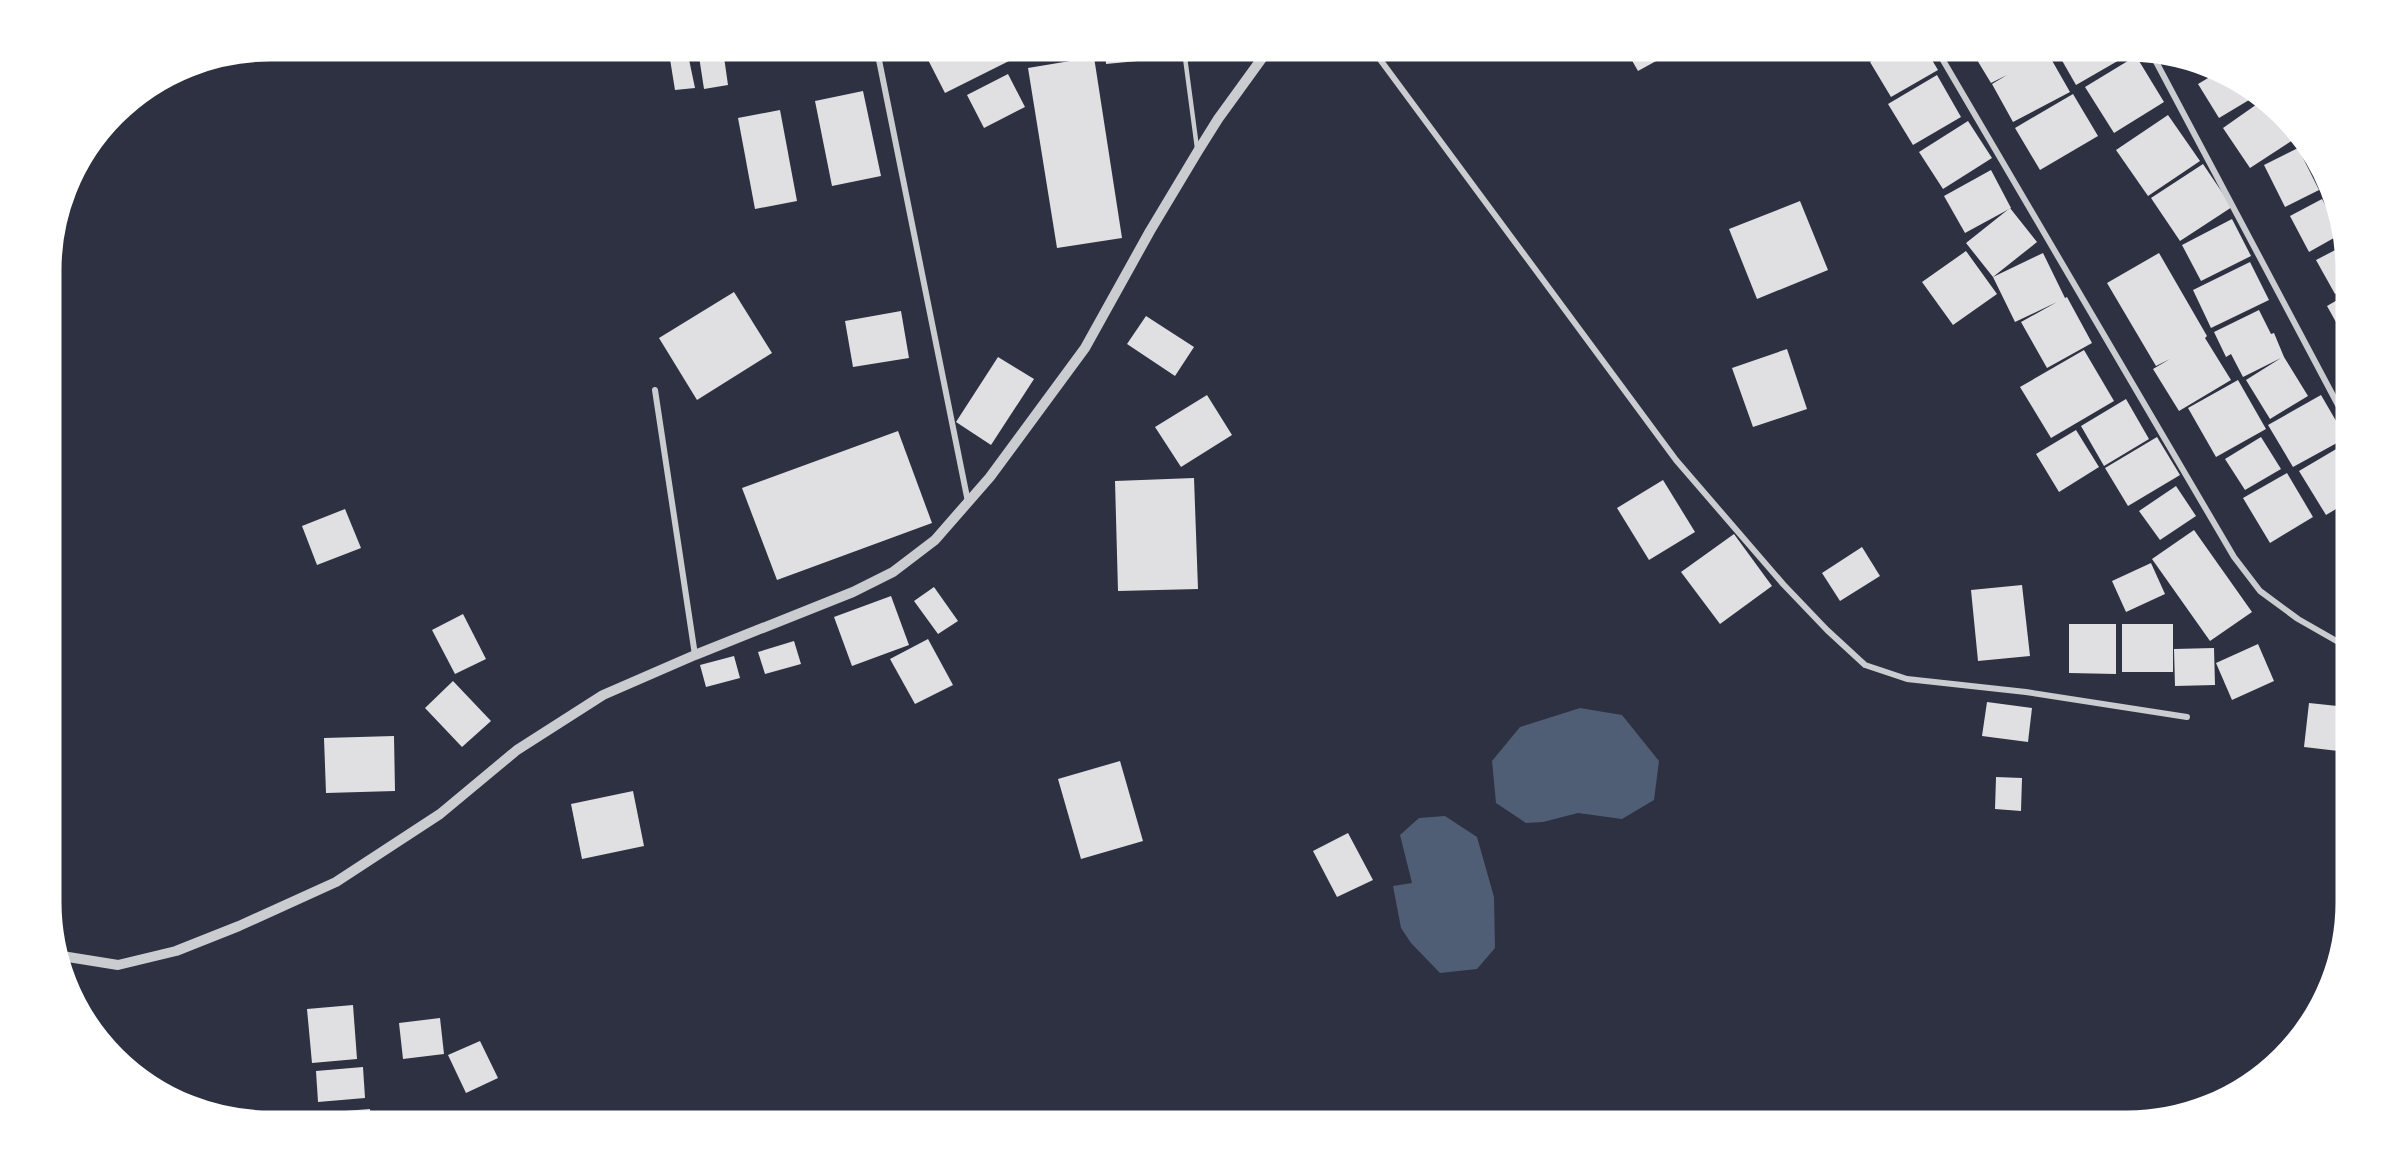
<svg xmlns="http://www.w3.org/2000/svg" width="2397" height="1172" viewBox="0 0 2397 1172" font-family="'Open Sans',sans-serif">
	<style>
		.water { fill: #4f5d75 }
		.building { fill: #e0e0e3 }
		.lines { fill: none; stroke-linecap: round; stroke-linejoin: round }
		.service { stroke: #caccd0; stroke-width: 4.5 }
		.minor { stroke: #caccd0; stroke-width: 6 }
		.tertiary { stroke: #caccd0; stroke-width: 10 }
		.rim { fill: none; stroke: #fff; stroke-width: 3 }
	</style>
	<rect width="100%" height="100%" fill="#2d3142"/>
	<!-- water -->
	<g class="water">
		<path d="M 1580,708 L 1622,715 L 1659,761 L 1654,800 L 1622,819 L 1578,813 L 1543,822 L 1526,823 L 1496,803 L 1492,761 L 1520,727 Z"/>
		<path d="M 1445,816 L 1477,837 L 1494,897 L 1495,948 L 1477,969 L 1440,973 L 1411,943 L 1401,928 L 1393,886 L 1412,883 L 1400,835 L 1419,818 Z"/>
	</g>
	<!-- building -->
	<g class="building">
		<path d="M 687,50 L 695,88 L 675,90 L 669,53 Z"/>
		<path d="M 698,50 L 723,50 L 728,85 L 704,89 Z"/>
		<path d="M 923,50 L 1011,50 L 1015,58 L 945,93 Z"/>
		<path d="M 1042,50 L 1075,50 L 1075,51 L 1043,57 Z"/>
		<path d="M 1105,50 L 1148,50 L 1148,60 L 1106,64 Z"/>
		<path d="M 1626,50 L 1676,50 L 1638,71 Z"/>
		<path d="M 1860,50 L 1884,50 L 1866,60 Z"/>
		<path d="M 1892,50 L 1926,50 L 1938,70 L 1891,97 L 1870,62 Z"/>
		<path d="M 1971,50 L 2046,50 L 2070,92 L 2013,122 L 1992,84 L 2007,75 L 1991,83 Z"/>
		<path d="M 2056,50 L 2127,50 L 2135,51 L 2076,85 Z"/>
		<path d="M 2136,56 L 2164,102 L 2114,133 L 2085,87 Z"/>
		<path d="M 1094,57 L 1122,238 L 1057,248 L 1028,68 Z"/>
		<path d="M 2220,71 L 2224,72 L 2254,97 L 2219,118 L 2198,84 Z"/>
		<path d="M 1008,74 L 1025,107 L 984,128 L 967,95 Z"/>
		<path d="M 1937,75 L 1961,117 L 1913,145 L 1888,104 Z"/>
		<path d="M 863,91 L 881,176 L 832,186 L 815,101 Z"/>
		<path d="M 2073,94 L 2098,136 L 2040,170 L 2015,128 Z"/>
		<path d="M 2260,102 L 2275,114 L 2293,140 L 2250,168 L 2223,128 Z"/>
		<path d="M 780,110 L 797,201 L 755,209 L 738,118 Z"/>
		<path d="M 2168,115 L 2200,161 L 2148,196 L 2116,150 Z"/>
		<path d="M 1968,121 L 1992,158 L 1943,189 L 1919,152 Z"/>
		<path d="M 2306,144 L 2330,185 L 2325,187 L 2302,146 Z"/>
		<path d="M 2298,148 L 2319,190 L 2285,207 L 2264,165 Z"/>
		<path d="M 2203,164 L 2232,207 L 2180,241 L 2151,198 Z"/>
		<path d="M 1991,170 L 2011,208 L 1965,233 L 1944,196 Z"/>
		<path d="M 2322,199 L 2341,234 L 2309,252 L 2290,216 Z"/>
		<path d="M 1800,201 L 1828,270 L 1757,299 L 1729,229 Z"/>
		<path d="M 2010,208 L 2037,242 L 1993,277 L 2043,253 L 2065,298 L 2067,297 L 2092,343 L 2047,368 L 2021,322 L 2057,302 L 2015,322 L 1993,277 L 1966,243 Z"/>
		<path d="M 2232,219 L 2251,256 L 2201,281 L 2182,245 Z"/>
		<path d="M 2345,245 L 2346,288 L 2335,294 L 2316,260 Z"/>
		<path d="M 1966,251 L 1997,294 L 1953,325 L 1922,282 Z"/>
		<path d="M 2159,253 L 2207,336 L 2205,338 L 2231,380 L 2179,411 L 2153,369 L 2170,359 L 2156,366 L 2107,283 Z"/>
		<path d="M 2250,262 L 2269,300 L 2211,328 L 2193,290 Z"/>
		<path d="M 734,292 L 772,353 L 697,400 L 659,338 Z"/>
		<path d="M 2346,295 L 2346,340 L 2327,306 Z"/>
		<path d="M 2259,310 L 2271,334 L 2274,333 L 2284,357 L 2308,396 L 2270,419 L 2246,380 L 2281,358 L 2243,377 L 2231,354 L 2226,357 L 2214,332 Z"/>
		<path d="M 901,311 L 909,358 L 853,367 L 845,321 Z"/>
		<path d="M 1146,316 L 1194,347 L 1175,376 L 1127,344 Z"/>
		<path d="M 1787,349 L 1807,409 L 1753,427 L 1732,368 Z"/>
		<path d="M 2084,350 L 2114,401 L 2051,438 L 2020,387 Z"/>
		<path d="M 998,357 L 1034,379 L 991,445 L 956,422 Z"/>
		<path d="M 2238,380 L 2266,429 L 2216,457 L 2188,408 Z"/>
		<path d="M 1207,395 L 1232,435 L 1181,467 L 1155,427 Z"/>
		<path d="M 2321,395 L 2346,438 L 2293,467 L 2268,425 Z"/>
		<path d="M 2126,399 L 2149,439 L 2104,466 L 2081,426 Z"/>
		<path d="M 2076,430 L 2099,467 L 2059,492 L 2036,454 Z"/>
		<path d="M 898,431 L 932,523 L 777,580 L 742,488 Z"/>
		<path d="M 2157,437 L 2180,475 L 2128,506 L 2105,468 Z"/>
		<path d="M 2261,437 L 2281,469 L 2245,490 L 2225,459 Z"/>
		<path d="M 2343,445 L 2346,449 L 2346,503 L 2326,515 L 2299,471 Z"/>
		<path d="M 2287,473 L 2313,517 L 2270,543 L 2243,498 Z"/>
		<path d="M 1194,478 L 1198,589 L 1118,591 L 1115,481 Z"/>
		<path d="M 1663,480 L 1695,532 L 1649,560 L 1617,508 Z"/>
		<path d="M 2176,486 L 2196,516 L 2160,540 L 2139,511 Z"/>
		<path d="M 345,509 L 361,548 L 317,565 L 302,526 Z"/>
		<path d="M 2194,530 L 2252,612 L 2210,641 L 2152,559 Z"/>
		<path d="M 1734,534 L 1772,586 L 1720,624 L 1681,572 Z"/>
		<path d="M 1862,547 L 1880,576 L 1840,601 L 1822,573 Z"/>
		<path d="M 2151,563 L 2165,594 L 2126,612 L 2112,581 Z"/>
		<path d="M 2022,585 L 2030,656 L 1978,661 L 1971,590 Z"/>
		<path d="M 934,587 L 958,621 L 938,634 L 914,601 Z"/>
		<path d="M 891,596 L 909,645 L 852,666 L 834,617 Z"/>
		<path d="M 463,614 L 486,659 L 455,674 L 432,630 Z"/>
		<path d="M 2069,624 L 2116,624 L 2116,674 L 2069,673 Z"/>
		<rect x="2122" y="624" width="51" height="48"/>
		<path d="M 928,639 L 953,685 L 915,704 L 890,659 Z"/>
		<path d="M 794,641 L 801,664 L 765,674 L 758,652 Z"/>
		<path d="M 2258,644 L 2274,681 L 2232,700 L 2216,663 Z"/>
		<path d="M 2214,648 L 2215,685 L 2175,686 L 2174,649 Z"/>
		<path d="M 734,656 L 740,678 L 706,687 L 700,665 Z"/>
		<path d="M 453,681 L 491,721 L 462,747 L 425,708 Z"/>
		<path d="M 1987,702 L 2032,708 L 2028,742 L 1982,736 Z"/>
		<path d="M 2309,703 L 2347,707 L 2347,752 L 2304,747 Z"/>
		<path d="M 394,736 L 395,791 L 326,793 L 324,738 Z"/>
		<path d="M 1120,761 L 1143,841 L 1081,859 L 1058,779 Z"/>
		<path d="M 1996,777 L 2022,778 L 2021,811 L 1995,809 Z"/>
		<path d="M 633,791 L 644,846 L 582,859 L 571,804 Z"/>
		<path d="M 1348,833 L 1373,880 L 1337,897 L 1313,851 Z"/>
		<path d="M 353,1005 L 357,1059 L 312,1063 L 307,1009 Z"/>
		<path d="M 440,1018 L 444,1054 L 403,1059 L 399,1023 Z"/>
		<path d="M 480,1041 L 498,1078 L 466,1093 L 448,1055 Z"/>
		<path d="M 363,1067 L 365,1098 L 318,1102 L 316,1071 Z"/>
		<path d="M 370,1109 L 371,1122 L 320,1122 L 319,1113 Z"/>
	</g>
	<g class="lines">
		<!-- service -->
		<path class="service" d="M 1184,50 L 1197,148"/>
		<!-- minor -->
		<g class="minor">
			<path d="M 877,50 L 968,502"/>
			<path d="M 1373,50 L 1676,460 L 1783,584 L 1827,630 L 1865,665 L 1907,679 L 2026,692 L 2187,717"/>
			<path d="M 1937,50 L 2234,557 L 2260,591 L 2298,619 L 2347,647"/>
			<path d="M 2153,56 L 2346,420"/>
			<path d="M 655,390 L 695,655"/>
		</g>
		<!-- tertiary -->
		<path class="tertiary" d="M 62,956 L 118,965 L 176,951 L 239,926 L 336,882 L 440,814 L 517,750 L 603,695 L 695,655 L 853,592 L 893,572 L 935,540 L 990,477 L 1085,348 L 1150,231 L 1198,151 L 1218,119 L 1268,50"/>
	</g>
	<!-- crop -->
	<path d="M0 0H2397V1172H0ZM270 60H2127A210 210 0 0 1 2337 270V902A210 210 0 0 1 2127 1112H270A210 210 0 0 1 60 902V270A210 210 0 0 1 270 60Z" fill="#fff" fill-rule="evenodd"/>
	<path class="rim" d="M270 60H2127A210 210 0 0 1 2337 270V902A210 210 0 0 1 2127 1112H270A210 210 0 0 1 60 902V270A210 210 0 0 1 270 60Z"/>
</svg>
